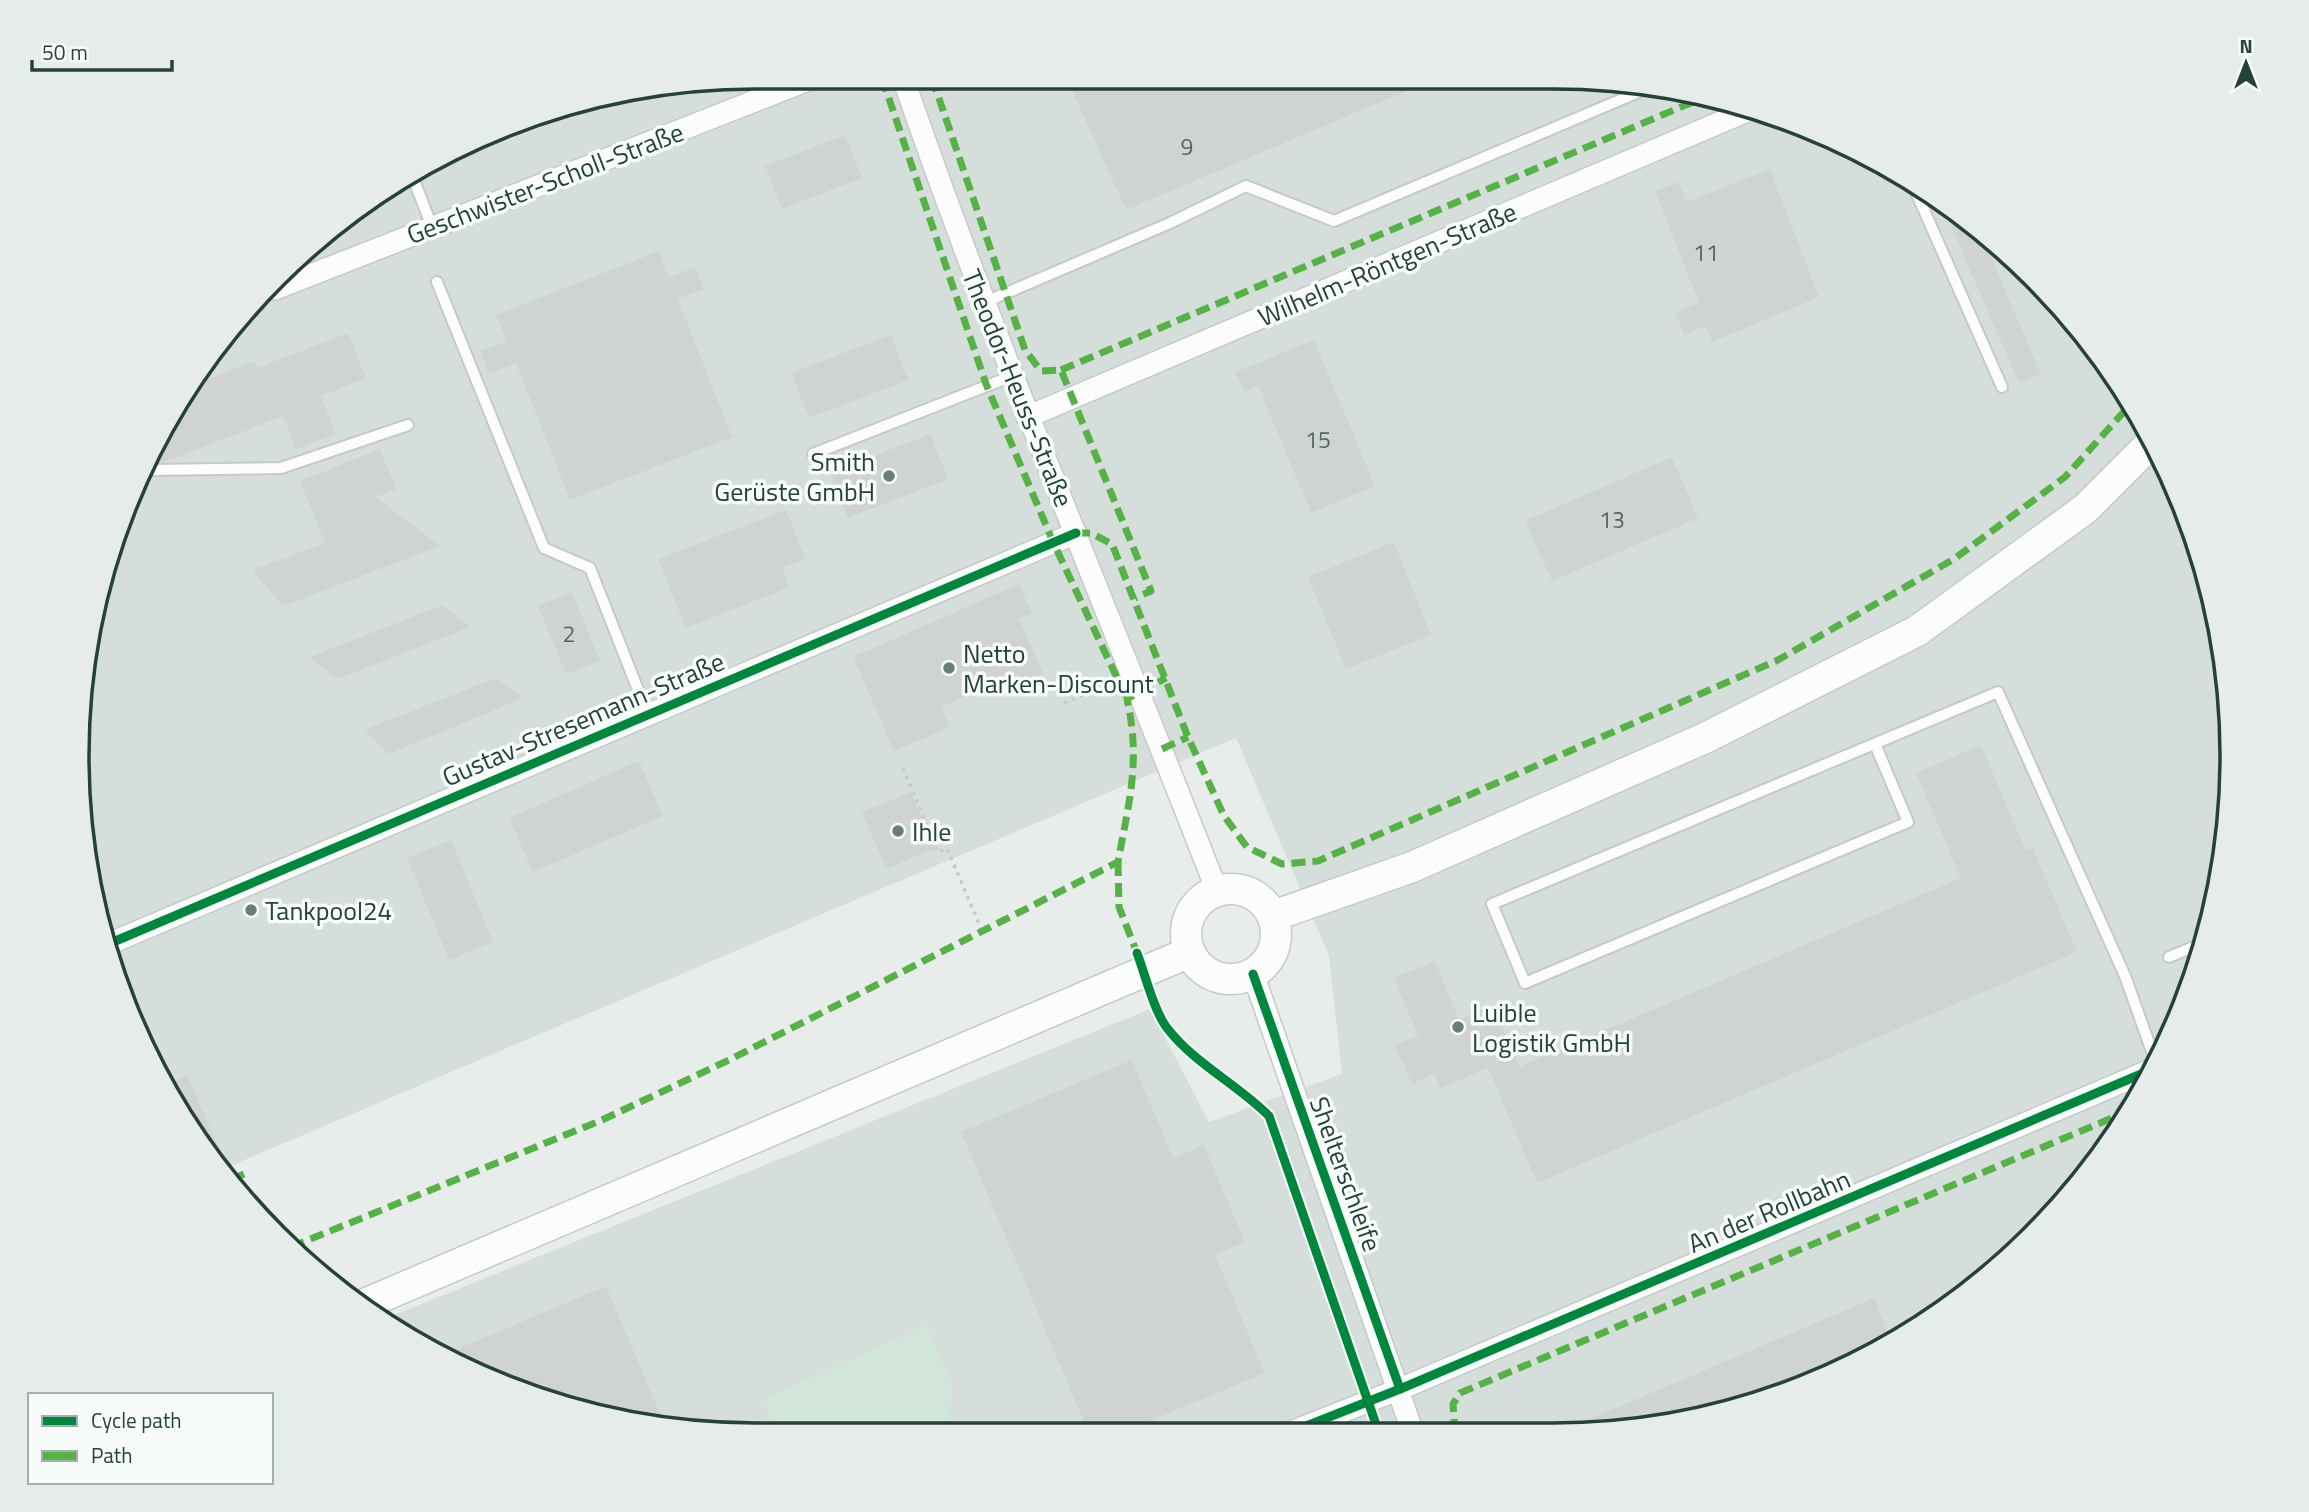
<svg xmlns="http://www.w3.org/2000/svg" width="2309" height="1512" viewBox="0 0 2309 1512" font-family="'Titillium Web',sans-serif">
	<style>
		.built { fill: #d6dedb }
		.green { fill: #d1e6d8 }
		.building { fill: #cfd4d2 }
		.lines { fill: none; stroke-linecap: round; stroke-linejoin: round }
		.service-casing { stroke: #c5cac8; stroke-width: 14 }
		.minor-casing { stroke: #c5cac8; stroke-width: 24 }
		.secondary-casing { stroke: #c3cbc8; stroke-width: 33 }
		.path { stroke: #c3ccca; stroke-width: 3.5; stroke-dasharray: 3.5 5; stroke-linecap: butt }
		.service { stroke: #fcfcfc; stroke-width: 10 }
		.minor { stroke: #fcfcfc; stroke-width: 21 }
		.secondary { stroke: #fcfcfc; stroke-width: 30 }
		.quiet { stroke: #55b346; stroke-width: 7; stroke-dasharray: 14 7; stroke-linecap: butt }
		.cycleway-casing { stroke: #f7fbf9; stroke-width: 13 }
		.cycleway { stroke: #00873e; stroke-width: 9 }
		.poi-dot { fill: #697e78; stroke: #f7fbf9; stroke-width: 2.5 }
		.labels { text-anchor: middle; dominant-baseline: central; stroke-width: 7; stroke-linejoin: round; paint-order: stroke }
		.number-label { font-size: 23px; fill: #506761 }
		.street-label { font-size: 26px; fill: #24423a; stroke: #f7fbf9 }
		.poi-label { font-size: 26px; fill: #24423a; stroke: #f7fbf9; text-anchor: start }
		.rim { fill: none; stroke: #24423a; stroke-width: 3.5 }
	</style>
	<rect width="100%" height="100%" fill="#e8edeb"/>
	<!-- built -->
	<path class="built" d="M 756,77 L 1642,83 L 1813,129 L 2000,245 L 2091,342 L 2162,455 L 2209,580 L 2231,711 L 2226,844 L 2196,974 L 2141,1095 L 2064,1203 L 1967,1294 L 1854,1365 L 1597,1434 L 668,1429 L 496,1383 L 389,1317 L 1150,1009 L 1209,1122 L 1342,1074 L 1329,956 L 1236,738 L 223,1169 L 191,1133 L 100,931 L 78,712 L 113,537 L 218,342 L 378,192 L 538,113 Z"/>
	<!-- green -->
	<path class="green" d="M 927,1325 L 953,1387 L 947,1431 L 777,1430 L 764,1399 Z"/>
	<!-- building -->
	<g class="building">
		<path d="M 1067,79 L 1134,80 L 1430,81 L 1126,210 Z"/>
		<path d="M 845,135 L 862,178 L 782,209 L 765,166 Z"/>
		<path d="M 1770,169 L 1819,297 L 1712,342 L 1706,326 L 1684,335 L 1675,312 L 1699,303 L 1655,191 L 1679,182 L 1687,202 Z"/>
		<path d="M 1944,210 L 1981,233 L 2041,374 L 2019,383 Z"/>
		<path d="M 659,251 L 669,277 L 695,267 L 704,289 L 678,299 L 732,437 L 570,500 L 516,363 L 489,374 L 480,351 L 507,341 L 496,315 Z"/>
		<path d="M 348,333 L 366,378 L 321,396 L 336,434 L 296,449 L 283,416 L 164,462 L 153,462 L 195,384 L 254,361 L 257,368 Z"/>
		<path d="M 891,335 L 908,380 L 809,418 L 791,373 Z"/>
		<path d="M 1314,340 L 1375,486 L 1311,513 L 1258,386 L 1244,392 L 1236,372 Z"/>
		<path d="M 930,434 L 948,479 L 848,518 L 830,473 Z"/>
		<path d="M 380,449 L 396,489 L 376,497 L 440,546 L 283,606 L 252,570 L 325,543 L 300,481 Z"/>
		<path d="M 1672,457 L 1698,518 L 1552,581 L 1525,521 Z"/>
		<path d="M 786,510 L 806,559 L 782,568 L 790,587 L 686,628 L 658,559 Z"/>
		<path d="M 1394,542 L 1431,635 L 1346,669 L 1308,577 Z"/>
		<path d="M 1019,584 L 1032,613 L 1019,619 L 1043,673 L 1018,685 L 1013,675 L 941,707 L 950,727 L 894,751 L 853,657 Z"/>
		<path d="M 572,592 L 600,661 L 566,674 L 538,606 Z"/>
		<path d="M 443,605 L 470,627 L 337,679 L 310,657 Z"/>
		<path d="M 496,678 L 523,698 L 389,754 L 364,730 Z"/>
		<path d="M 1981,745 L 2026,851 L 2033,848 L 2077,952 L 1537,1183 L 1488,1068 L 1440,1088 L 1434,1074 L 1412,1084 L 1395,1045 L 1418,1036 L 1394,978 L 1435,961 L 1459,1019 L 1493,1005 L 1519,1067 L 1961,878 L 1916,773 Z"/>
		<path d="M 639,761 L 663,816 L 533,872 L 509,818 Z"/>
		<path d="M 911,792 L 934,849 L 886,869 L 862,812 Z"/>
		<path d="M 451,840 L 493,942 L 449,960 L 407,858 Z"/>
		<path d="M 1132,1060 L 1173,1158 L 1204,1145 L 1245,1242 L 1215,1255 L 1265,1373 L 1126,1431 L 1088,1431 L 961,1132 Z"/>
		<path d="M 187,1075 L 229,1171 L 226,1173 L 191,1133 L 169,1083 Z"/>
		<path d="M 606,1286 L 667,1429 L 496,1383 L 448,1353 Z"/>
		<path d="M 1874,1298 L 1892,1341 L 1854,1365 L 1729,1412 L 1597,1434 L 1557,1433 Z"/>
	</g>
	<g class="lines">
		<defs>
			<g id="service">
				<path d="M 412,175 L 432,227"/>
				<path d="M 1916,192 L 2002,387"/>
				<path d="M 437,282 L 544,548 L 590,568 L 648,715"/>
				<path d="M 983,303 L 1170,223 L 1246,186 L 1334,221 L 1653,86"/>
				<path d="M 813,454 L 1012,376"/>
				<path d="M 149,470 L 281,468 L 408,425"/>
				<path d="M 1875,744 L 1908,822 L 1525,983 L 1492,904 L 1998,692 L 2125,976 L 2156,1063"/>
				<path d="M 2169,957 L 2203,943"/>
			</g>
			<g id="minor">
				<path d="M 903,78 C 998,353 1112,620 1217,891"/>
				<path d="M 275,289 L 816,77"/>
				<path d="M 1027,417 L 1747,111"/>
				<path d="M 106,945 L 1076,533"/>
				<path d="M 1253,974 L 1413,1433"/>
				<path d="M 1291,1432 L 1400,1389 L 2153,1069"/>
			</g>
			<g id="secondary">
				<circle cx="1231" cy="934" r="45"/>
				<path d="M 1273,916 L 1412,867 L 1705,738 L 1917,631 L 2085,509 L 2153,441"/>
				<path d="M 367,1303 L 1190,952"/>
			</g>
		</defs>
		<!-- service casing -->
		<use href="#service" class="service-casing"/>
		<!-- minor casing -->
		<use href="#minor" class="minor-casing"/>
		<!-- secondary casing -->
		<use href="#secondary" class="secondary-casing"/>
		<!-- path -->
		<g class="path">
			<path d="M 1064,703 L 1113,682"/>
			<path d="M 903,768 L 938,852 L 947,848 L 982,931"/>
		</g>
		<!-- service -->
		<use href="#service" class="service"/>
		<!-- minor -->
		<use href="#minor" class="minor"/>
		<!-- secondary -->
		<use href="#secondary" class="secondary"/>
		<!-- quiet -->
		<g class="quiet">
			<path d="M 882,78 L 986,384 L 1054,544 L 1127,699"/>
			<path d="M 932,78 L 1025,350 L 1041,371 L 1061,370 L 1151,591 L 1135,598"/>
			<path d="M 1061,370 L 1700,99"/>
			<path d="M 1076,533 L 1091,533 L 1112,544 L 1188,737 L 1224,816 L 1247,847 L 1282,864 L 1318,861 L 1778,660 L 1954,559 L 2065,477 L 2130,405"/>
			<path d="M 1162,749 L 1188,737"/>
			<path d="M 1118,862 L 1119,907 L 1137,953"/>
			<path d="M 232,1179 L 244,1174"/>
			<path d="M 291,1247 L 602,1120 L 729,1060 L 1118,862 C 1129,801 1141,762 1127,699 L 1166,678"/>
			<path d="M 1455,1433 L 1453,1404 L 1460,1393 L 2131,1110"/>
		</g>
		<defs>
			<g id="cycleway">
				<path d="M 106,945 L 1076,533"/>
				<path d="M 1137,953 C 1145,974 1154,1011 1167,1028 C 1195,1064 1237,1084 1269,1116 L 1379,1433"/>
				<path d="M 1253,974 L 1400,1389"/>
				<path d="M 1291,1432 L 1400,1389 L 2153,1069"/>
			</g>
		</defs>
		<!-- cycleway casing -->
		<use href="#cycleway" class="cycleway-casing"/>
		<!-- cycleway -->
		<use href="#cycleway" class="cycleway"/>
	</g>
	<!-- markers -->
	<g class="poi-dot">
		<circle cx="889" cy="476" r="7"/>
		<circle cx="949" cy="668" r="7"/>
		<circle cx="898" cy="831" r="7"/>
		<circle cx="251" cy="910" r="7"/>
		<circle cx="1458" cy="1027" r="7"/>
	</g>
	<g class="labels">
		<!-- number labels -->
		<g class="number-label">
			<text x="1187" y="146">9</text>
			<text x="1706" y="252">11</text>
			<text x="1318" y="439">15</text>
			<text x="1612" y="519">13</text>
			<text x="569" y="633">2</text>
		</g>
		<!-- street labels -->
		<g class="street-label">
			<text transform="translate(545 183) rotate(-21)">Geschwister-Scholl-Straße</text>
			<text transform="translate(1387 264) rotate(-23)">Wilhelm-Röntgen-Straße</text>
			<text transform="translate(1018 388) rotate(68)">Theodor-Heuss-Straße</text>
			<text transform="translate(583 719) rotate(-23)">Gustav-Stresemann-Straße</text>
			<text transform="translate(1346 1174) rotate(70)">Shelterschleife</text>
			<text transform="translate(1769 1211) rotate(-23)">An der Rollbahn</text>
		</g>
		<!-- poi labels -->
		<g class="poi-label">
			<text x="875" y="461" text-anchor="end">Smith<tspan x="875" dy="30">Gerüste GmbH</tspan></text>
			<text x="963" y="653">Netto<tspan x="963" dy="30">Marken-Discount</tspan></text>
			<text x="912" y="831">Ihle</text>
			<text x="265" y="910">Tankpool24</text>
			<text x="1472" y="1012">Luible<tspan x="1472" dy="30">Logistik GmbH</tspan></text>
		</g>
	</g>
	<!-- crop -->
	<path d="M0 0H2309V1512H0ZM756 89H1553A667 667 0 0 1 2220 756V756A667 667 0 0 1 1553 1423H756A667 667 0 0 1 89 756V756A667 667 0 0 1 756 89Z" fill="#e6ecea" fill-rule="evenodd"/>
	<path class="rim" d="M756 89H1553A667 667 0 0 1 2220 756V756A667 667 0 0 1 1553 1423H756A667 667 0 0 1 89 756V756A667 667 0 0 1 756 89Z"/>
	<!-- legend -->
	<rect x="28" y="1393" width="245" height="91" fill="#f7fbf9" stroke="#a3b1ad" stroke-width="2"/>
	<rect x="42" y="1416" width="35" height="10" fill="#00873e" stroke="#a3b1ad" stroke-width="2"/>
	<text x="91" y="1428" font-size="21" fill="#24423a">Cycle path</text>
	<rect x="42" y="1451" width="35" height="10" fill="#55b346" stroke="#a3b1ad" stroke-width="2"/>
	<text x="91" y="1463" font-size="21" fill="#24423a">Path</text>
	<!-- north arrow -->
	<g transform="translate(2246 63)" stroke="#f7fbf9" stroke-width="5" paint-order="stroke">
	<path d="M0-5L12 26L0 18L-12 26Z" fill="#24423a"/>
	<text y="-10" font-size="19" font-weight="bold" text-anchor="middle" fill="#24423a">N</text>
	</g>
	<!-- scale -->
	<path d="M32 60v10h140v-10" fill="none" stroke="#24423a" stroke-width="3.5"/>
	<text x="42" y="60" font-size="21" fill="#24423a" stroke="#f7fbf9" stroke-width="5" paint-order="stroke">50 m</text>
</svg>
